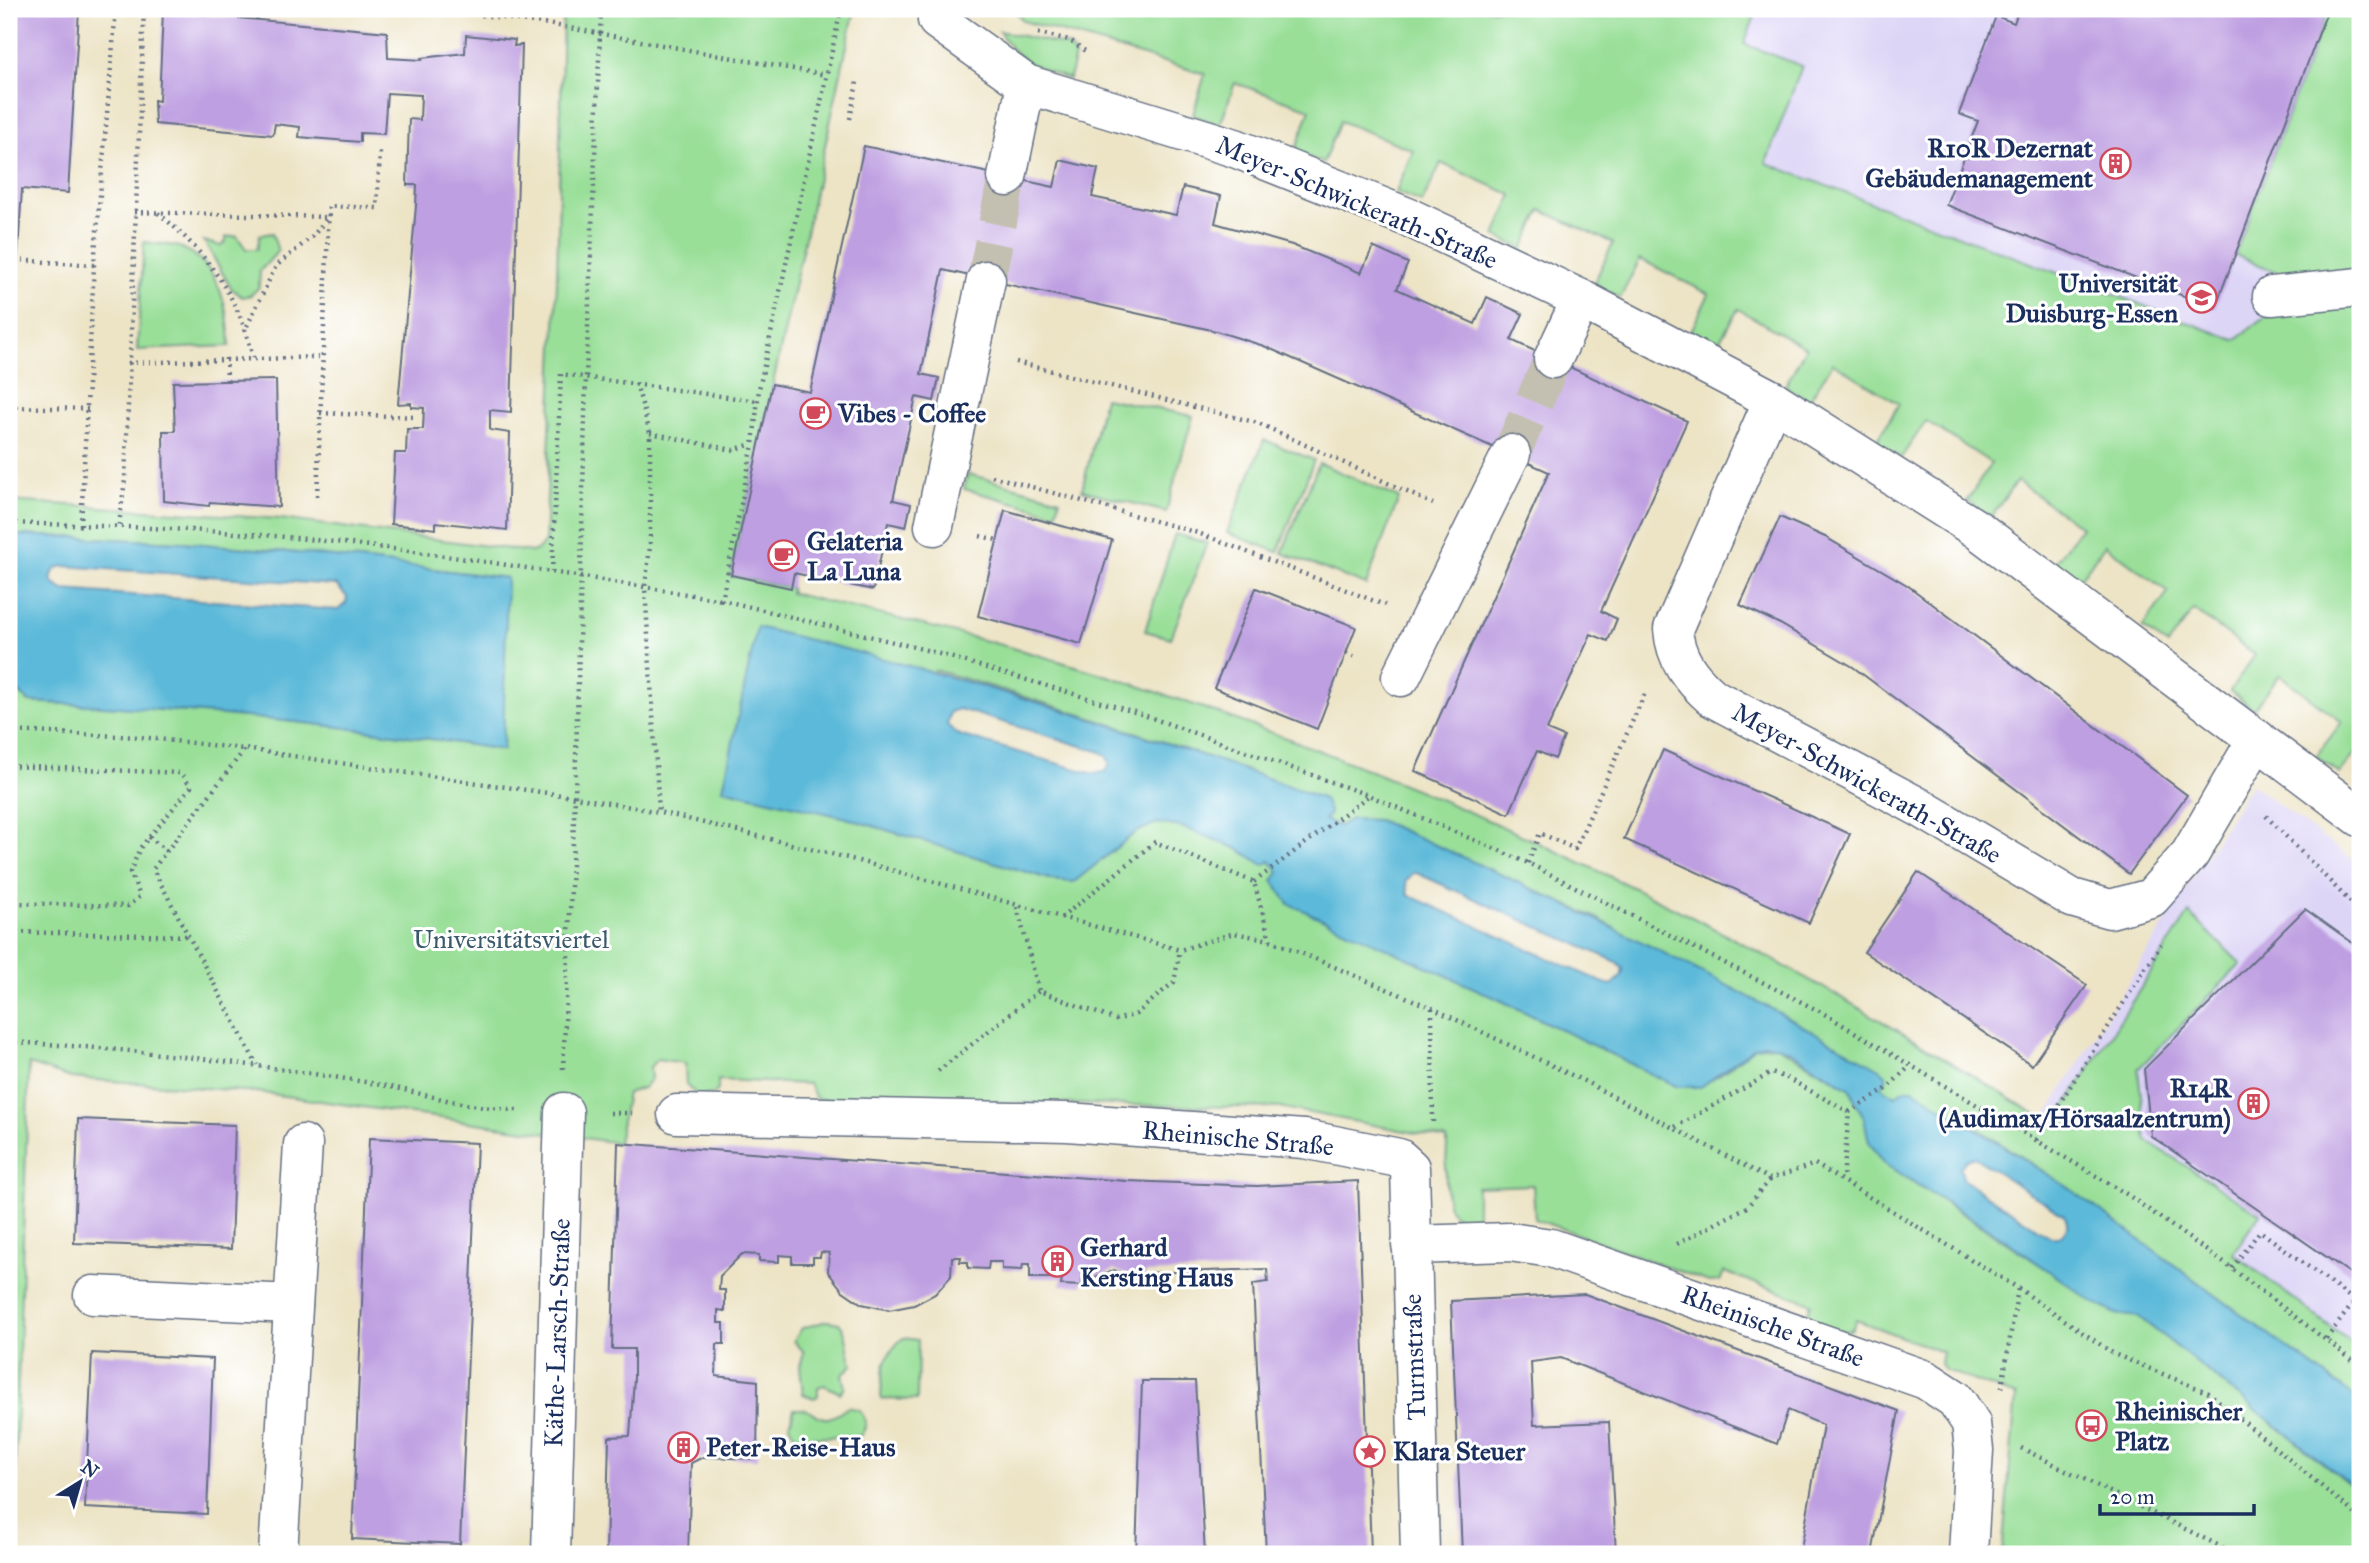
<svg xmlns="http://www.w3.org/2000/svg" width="2369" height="1563" viewBox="0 0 2369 1563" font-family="'IM FELL Great Primer',serif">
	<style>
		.built { fill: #ddd5f6 }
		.green { fill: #99df98; stroke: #5a877b; stroke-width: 2 }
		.water { fill: #5bb9d9; stroke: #3b749c; stroke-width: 2; fill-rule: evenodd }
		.building { fill: #be9fe1 }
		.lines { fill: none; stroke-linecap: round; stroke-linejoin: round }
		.minor-tunnel { stroke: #c3c0b1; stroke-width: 38; stroke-dasharray: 38 19; stroke-linecap: butt }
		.minor-casing { stroke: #646e82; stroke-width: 41 }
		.path { stroke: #646e82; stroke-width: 4.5; stroke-dasharray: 2 5; stroke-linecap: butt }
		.minor { stroke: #fff; stroke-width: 38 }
		.labels { text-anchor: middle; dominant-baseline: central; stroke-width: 6; stroke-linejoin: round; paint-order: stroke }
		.poi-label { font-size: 26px; font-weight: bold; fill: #1b2f5e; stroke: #fff; text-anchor: start }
		.street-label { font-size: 26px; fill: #1b2f5e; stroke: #fff }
		.park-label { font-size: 26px; fill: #3a5b6c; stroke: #fff }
	</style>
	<rect width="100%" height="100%" fill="#fff"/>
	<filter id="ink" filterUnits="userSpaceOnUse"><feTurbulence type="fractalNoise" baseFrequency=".0143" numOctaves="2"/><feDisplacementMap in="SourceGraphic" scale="14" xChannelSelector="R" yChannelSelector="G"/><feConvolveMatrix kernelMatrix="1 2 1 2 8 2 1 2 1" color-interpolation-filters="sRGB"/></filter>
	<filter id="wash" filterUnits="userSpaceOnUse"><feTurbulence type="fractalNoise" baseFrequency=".00686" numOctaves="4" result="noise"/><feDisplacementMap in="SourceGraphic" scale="28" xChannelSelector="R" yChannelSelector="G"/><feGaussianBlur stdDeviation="1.57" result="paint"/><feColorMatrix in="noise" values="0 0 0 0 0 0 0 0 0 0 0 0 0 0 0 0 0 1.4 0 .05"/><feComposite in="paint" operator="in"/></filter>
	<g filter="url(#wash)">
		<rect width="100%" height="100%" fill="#ede4c6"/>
		<!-- built -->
		<g class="built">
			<path d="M 1607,9 L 2360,9 L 2360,417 L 1724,180 Z"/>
			<path d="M 2251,784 L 2360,865 L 2358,1349 L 2144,1187 L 2044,1119 Z"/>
		</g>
		<!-- green -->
		<g class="green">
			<path d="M 563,9 L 855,9 L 731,575 L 791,588 L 790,593 C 909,621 1029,649 1145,688 C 1352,757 1556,844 1749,947 C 1853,1002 1953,1063 2053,1125 L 2189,913 L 2241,964 L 2138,1069 L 2146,1140 L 2260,1214 L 2233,1253 L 2358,1348 L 2360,1347 L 2360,1401 L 2069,1188 L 1975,1127 L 1900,1092 L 1895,1096 L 1599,919 L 1378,820 L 1351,819 L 1339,826 L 1323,820 L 1324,799 C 1196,751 1067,708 935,670 L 723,789 L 843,817 L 1053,880 L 1074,882 L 1136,832 L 1157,823 L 1182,827 L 1236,848 L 1264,864 L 1270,861 L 1280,872 L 1500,1000 L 1678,1087 L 1718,1076 L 1755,1047 L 1775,1045 L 1849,1088 L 1864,1118 L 1869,1142 L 1885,1164 L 2116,1314 L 2139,1317 L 2348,1483 L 2360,1483 L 2360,1554 L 2002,1554 L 2016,1396 L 1945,1370 L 1940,1364 L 1942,1352 L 1856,1320 L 1852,1329 C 1839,1336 1813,1325 1808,1312 L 1811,1303 L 1724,1272 L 1720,1281 L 1709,1282 L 1535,1219 L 1533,1185 L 1477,1187 L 1477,1213 L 1473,1220 C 1435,1228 1448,1162 1447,1139 L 1284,1108 L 816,1099 L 809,1084 L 718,1080 L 718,1090 L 714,1094 L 698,1096 L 686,1085 L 685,1063 L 657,1059 L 650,1067 L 651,1079 L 643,1088 L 627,1093 L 618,1143 L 256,1092 L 71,1078 L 29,1064 L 12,1554 L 9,1554 L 9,681 L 29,702 C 188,709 345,724 503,750 L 506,578 L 309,554 L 182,542 L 26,535 L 9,542 L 9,501 L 281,519 L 532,552 L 539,549 L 545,541 L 557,281 Z"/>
			<path d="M 1014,9 L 1735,9 L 1755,16 L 1744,44 L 1802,66 L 1766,163 L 2235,340 L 2273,311 L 2360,300 L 2360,747 L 2340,774 L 2316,756 L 2342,722 L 2280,675 L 2253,709 L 2230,691 L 2255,655 L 2194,610 L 2168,645 L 2142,628 L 2168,592 L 2105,545 L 2079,580 L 2054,564 L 2081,527 L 2017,481 L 1991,517 L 1967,501 L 1991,463 L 1926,421 L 1901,458 L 1876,442 L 1899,404 L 1833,363 L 1809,400 L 1785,386 L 1806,348 L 1738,309 L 1716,347 L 1690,333 L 1709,294 L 1640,259 L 1620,298 L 1594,283 L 1613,243 L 1541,210 L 1523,249 L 1495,236 L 1512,195 L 1441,163 L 1422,203 L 1396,192 L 1413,150 L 1340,121 L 1323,163 L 1295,152 L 1310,109 L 1235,83 L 1220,125 L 1193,115 L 1205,74 L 1023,21 Z"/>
			<path d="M 2328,9 L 2360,9 L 2360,271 L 2294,279 L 2235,255 Z"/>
			<path d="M 999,31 L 1068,46 L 1075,56 L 1069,79 C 1036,67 1018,63 999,31 Z"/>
			<path d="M 272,233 L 278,251 L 260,271 L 259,287 L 251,295 L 242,297 L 231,288 L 204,241 L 220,246 L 226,242 L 226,237 L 237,236 L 246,249 L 257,249 L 260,235 Z"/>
			<path d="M 144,242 C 156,244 171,244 182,248 C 220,264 229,311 230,346 L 137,350 Z"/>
			<path d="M 1104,398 L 1193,416 L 1166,512 L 1082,490 Z"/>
			<path d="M 1264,440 L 1314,460 L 1278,552 L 1227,533 Z"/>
			<path d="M 1319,463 L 1399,498 L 1366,585 L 1282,553 Z"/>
			<path d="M 968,474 L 1060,499 L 1056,514 L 964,489 Z"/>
			<path d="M 1175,534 L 1207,543 L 1171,638 L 1145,631 Z"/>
			<path d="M 827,1321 L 839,1323 C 850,1335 845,1351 853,1364 L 842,1375 L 845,1388 L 840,1393 L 824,1385 L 818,1387 L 818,1396 L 814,1398 L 803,1394 L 800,1366 L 804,1352 L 794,1341 L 802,1328 Z"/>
			<path d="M 903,1338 L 918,1340 L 917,1400 L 881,1399 C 882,1372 882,1356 903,1338 Z"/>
			<path d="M 848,1407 L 860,1410 C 866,1420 868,1427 860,1436 L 801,1437 L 794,1434 L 790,1424 L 794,1409 C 823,1407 816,1432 848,1407 Z"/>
		</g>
		<!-- water -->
		<g class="water">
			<path d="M 19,535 L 182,542 L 309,554 L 507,578 L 503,750 C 345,724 188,709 29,702 L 9,681 L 9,542 ZM 63,566 L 336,585 L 347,597 L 346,603 L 338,610 L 64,590 L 54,584 L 51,578 L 55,569 Z"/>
			<path d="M 757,627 C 953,674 1135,728 1324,799 L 1330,814 L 1324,820 L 1339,826 L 1351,819 L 1378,820 C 1551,894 1716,975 1880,1069 L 1886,1074 L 1886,1081 L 1881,1086 L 1895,1096 L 1905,1089 L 1913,1089 L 2069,1188 L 2360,1401 L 2360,1483 L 2349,1483 L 2139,1317 L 2116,1314 L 2094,1303 L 1998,1235 L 1885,1164 L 1869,1142 L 1864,1118 L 1849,1088 L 1790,1051 L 1775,1045 L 1764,1044 L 1755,1047 L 1701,1087 L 1678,1087 L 1500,1000 L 1289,904 L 1273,881 L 1279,872 L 1270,861 L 1264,865 L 1236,848 L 1182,827 L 1157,823 L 1136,832 L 1074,882 L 1053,880 L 843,817 L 723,789 ZM 959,709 L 1098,751 L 1105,754 L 1110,763 L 1106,771 L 1094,774 L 959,735 L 947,725 L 950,712 ZM 1414,872 L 1617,962 L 1623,969 L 1621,977 L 1612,985 L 1604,983 L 1408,895 L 1406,881 ZM 1974,1157 L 2064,1215 C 2070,1224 2067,1232 2058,1237 L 2050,1237 L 1964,1180 L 1960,1168 L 1966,1160 Z"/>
		</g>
		<g id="blocks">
			<!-- building -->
			<g class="building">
				<path d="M 9,9 L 79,10 L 68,193 L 22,189 L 11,363 L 9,187 L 12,187 L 16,108 L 9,108 Z"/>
				<path d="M 2019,9 L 2328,9 L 2215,308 L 1946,205 L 1978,121 L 1959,114 L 1996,16 L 2014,23 Z"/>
				<path d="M 163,11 L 387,32 L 388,58 L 422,60 L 421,58 L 465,53 L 466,35 L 515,40 L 514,46 L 522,45 L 511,412 L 490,410 L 490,430 L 510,433 L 507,530 L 436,522 L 436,529 L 391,524 L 395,453 L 406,453 L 407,429 L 423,429 L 424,408 L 411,407 L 411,403 L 398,404 L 416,206 L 417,185 L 407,185 L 409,119 L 420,120 L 421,95 L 387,93 L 384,134 L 360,133 L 360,142 L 299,137 L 300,127 L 275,124 L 273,135 L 155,124 L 154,100 L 159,101 Z"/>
				<path d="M 864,146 L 1054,187 L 1060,160 L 1098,169 L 1092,197 L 1176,215 L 1183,187 L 1221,196 L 1215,223 L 1292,245 L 1361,273 L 1373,247 L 1408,263 L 1397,289 L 1475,324 L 1487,297 L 1523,314 L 1511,340 L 1687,421 L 1601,611 L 1617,619 L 1608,641 L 1591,634 L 1547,730 L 1564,737 L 1555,759 L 1537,751 L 1509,814 L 1415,771 L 1549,472 L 1264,346 L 1216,331 L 943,270 L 921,374 L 939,378 L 934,401 L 916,397 L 893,500 L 911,504 L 906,527 L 888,523 L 873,590 L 794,573 L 791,588 L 731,575 L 772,384 L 810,392 Z"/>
				<path d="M 276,380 L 279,507 L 210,502 L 209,506 L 164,501 L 163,431 L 175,431 L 173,382 Z"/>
				<path d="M 1005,510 L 1112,540 L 1081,644 L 978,616 Z"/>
				<path d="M 1780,517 L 1825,537 L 1907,585 L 2187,795 L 2129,874 L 1853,667 L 1780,624 L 1740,605 Z"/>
				<path d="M 1256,588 L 1356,627 L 1317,729 L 1214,688 Z"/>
				<path d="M 1663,750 L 1850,834 L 1809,923 L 1624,839 Z"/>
				<path d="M 1918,872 L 2087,985 L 2032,1065 L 1864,952 Z"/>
				<path d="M 2305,909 L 2360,948 L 2360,1280 L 2151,1136 L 2144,1069 Z"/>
				<path d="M 78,1119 L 235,1125 L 231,1249 L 74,1243 Z"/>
				<path d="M 369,1138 L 477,1143 L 460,1544 L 352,1539 Z"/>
				<path d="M 618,1143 L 1127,1181 L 1257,1186 L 1358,1181 L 1371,1554 L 1266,1554 L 1253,1284 L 1268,1282 L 1267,1269 L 1145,1273 L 1145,1282 L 1114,1270 L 1092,1279 L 1082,1280 L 1082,1286 L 1061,1285 L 1062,1278 L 1030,1278 L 1030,1264 L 1023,1264 L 1022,1270 L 1002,1269 L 1002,1262 L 989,1262 L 988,1269 L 968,1268 L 968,1262 L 960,1262 L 961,1257 L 952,1257 L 951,1276 L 935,1294 L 914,1305 L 889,1310 L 862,1304 L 843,1291 L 828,1272 L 829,1253 L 821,1252 L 820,1257 L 813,1257 L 813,1263 L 792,1263 L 792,1256 L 779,1255 L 779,1262 L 759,1261 L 759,1255 L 742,1254 L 720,1276 L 719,1290 L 725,1290 L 725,1311 L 718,1310 L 718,1323 L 724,1323 L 724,1344 L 717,1344 L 716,1376 L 758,1381 L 757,1459 L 703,1457 L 691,1463 L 688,1554 L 606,1554 L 609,1437 L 630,1436 L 634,1378 L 634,1349 L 612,1349 Z"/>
				<path d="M 1585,1294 L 1899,1411 L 1872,1554 L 1800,1554 L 1823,1425 L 1788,1410 L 1777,1444 L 1561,1358 L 1531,1362 L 1534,1425 L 1609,1422 L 1616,1554 L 1462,1554 L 1451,1301 Z"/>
				<path d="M 92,1353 L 213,1359 L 207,1514 L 85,1508 Z"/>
				<path d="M 1142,1381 L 1195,1381 L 1205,1554 L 1136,1554 Z"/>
			</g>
		</g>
	</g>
	<g filter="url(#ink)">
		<use href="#blocks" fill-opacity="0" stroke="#646e82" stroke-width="2"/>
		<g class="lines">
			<!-- minor-tunnel -->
			<g class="minor-tunnel">
				<path d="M 986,280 L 1007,177"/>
				<path d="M 1511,454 L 1553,359"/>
			</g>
			<defs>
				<g id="minor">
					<path d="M 937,20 L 1026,84 L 1235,148 L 1412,219 L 1581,299 L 1773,400 L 1978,530 L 2360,817"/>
					<path d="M 1007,177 L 1026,84"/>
					<path d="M 2272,296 L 2360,287"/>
					<path d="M 1553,359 L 1581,299"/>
					<path d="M 1773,400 L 1673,629 C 1675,659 1691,679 1713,698 L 1919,807 L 2072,898 L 2110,909 L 2151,898 L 2190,854 L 2257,739"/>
					<path d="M 934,526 L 986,280"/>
					<path d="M 1401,677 L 1511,454"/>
					<path d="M 677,1114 L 1067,1122 L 1304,1139 L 1399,1158 L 1410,1168 L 1420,1554"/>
					<path d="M 1411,1245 L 1510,1242 L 1551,1248 L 1926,1380 L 1955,1399 L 1971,1423 L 1974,1450 L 1968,1554"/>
					<path d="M 93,1295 L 293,1304"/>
					<path d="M 278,1554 L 303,1144"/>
					<path d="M 551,1554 L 564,1112"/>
				</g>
			</defs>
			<!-- minor casing -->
			<use href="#minor" class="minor-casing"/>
			<!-- path -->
			<g class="path">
				<path d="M 433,9 L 542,23 L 826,75"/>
				<path d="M 841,9 L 759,389 L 753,444 L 722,600 L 926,650 L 1138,713 L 1368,795 L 1528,863 L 1821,1012 L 2128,1195 L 2231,1268 L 2360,1366"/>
				<path d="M 1038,33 L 1070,40 L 1085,51"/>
				<path d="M 850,119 L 857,82"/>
				<path d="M 9,150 L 12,149"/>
				<path d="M 134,212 L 328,217"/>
				<path d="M 158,213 C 206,252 240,297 253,358"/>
				<path d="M 15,260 L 94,265"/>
				<path d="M 247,326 L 276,266 L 313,236 L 327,218"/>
				<path d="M 226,358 L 227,380"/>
				<path d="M 1016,362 L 1258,423 L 1433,504"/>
				<path d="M 128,363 L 323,357"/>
				<path d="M 636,383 L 650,433 L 650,547 L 645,587 L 659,812"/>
				<path d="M 9,407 L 89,409"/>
				<path d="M 320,413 L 415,417"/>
				<path d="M 650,433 L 733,450 L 752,444"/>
				<path d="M 992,476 L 1198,533 L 1385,605"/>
				<path d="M 317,496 L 329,206 L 377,208 L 380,151"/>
				<path d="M 9,523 C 108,526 207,529 306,539 C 445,553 584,577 722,600"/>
				<path d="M 81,525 L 94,265 L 116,9"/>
				<path d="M 119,525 L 125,480 L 144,9"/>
				<path d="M 980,536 L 997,540"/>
				<path d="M 552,572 L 561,374 L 757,401"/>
				<path d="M 1346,653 L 1358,658"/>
				<path d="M 9,731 L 140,737 L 244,749 L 575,797 L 659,812 L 848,858 L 1180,950 L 1234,933 L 1270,940 L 1432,1008 L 1584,1081 L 1770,1179 L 1815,1164 L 2018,1288 L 2114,1354 L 2209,1393 L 2360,1518"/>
				<path d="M 244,750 L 153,869 L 257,1065"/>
				<path d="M 9,766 L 181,773 L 191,787 L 140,848 L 130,872 L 140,896 L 128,906 L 9,903"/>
				<path d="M 2266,816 L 2360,912"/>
				<path d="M 149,837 L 167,851"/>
				<path d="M 1528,863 L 1540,833 L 1575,849 L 1646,691"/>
				<path d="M 1254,882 L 1368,796"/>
				<path d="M 1017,907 L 1039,991"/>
				<path d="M 1061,918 L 1155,842 L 1254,882 L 1270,940"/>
				<path d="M 9,932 L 188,936"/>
				<path d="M 1432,1008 L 1433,1127"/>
				<path d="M 9,1042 C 128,1048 247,1063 365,1082 C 415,1090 466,1109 517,1110"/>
				<path d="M 563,1069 L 575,797 L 586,376 L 601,9"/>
				<path d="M 938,1071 L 1039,991 L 1116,1020 L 1136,1014 L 1174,982 L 1180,950"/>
				<path d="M 1849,1112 L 1885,1090 L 1909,1067"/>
				<path d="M 610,1113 L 632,1113"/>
				<path d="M 1675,1127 L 1771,1073 L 1785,1077 L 1849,1112 L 1843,1179"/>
				<path d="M 2036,1140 L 2161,944"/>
				<path d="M 1677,1244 L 1747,1207 L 1770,1179"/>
				<path d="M 2232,1268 L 2260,1231 L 2355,1301 L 2326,1339"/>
				<path d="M 2360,1301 L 2355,1301 L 2360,1312"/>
				<path d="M 2002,1388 L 2018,1288"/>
				<path d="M 2021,1448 L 2236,1554"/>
			</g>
			<!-- minor -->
			<use href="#minor" class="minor"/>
		</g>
	</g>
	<!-- icons -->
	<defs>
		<symbol id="building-ring" viewBox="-11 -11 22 22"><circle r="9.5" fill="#fff" stroke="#d1495b" stroke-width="1.5"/><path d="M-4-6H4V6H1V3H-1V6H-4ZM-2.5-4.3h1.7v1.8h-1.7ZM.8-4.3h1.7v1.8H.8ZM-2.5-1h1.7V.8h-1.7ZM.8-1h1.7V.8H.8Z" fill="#d1495b"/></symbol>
		<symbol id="university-ring" viewBox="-11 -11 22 22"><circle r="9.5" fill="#fff" stroke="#d1495b" stroke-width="1.5"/><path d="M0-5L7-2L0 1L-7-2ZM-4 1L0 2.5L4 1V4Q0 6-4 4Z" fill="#d1495b"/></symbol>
		<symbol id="cafe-ring" viewBox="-11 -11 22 22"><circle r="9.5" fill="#fff" stroke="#d1495b" stroke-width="1.5"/><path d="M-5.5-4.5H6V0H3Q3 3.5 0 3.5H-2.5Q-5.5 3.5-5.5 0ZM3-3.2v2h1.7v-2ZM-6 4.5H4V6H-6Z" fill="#d1495b"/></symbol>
		<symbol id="bus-ring" viewBox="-11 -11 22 22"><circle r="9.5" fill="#fff" stroke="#d1495b" stroke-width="1.5"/><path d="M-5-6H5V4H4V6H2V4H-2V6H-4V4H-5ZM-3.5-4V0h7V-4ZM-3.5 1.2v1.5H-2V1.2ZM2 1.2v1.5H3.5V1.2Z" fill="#d1495b"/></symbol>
		<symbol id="sight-ring" viewBox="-11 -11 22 22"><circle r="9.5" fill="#fff" stroke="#d1495b" stroke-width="1.5"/><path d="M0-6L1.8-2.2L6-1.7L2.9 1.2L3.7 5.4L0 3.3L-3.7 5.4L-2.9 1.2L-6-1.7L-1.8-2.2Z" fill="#d1495b"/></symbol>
	</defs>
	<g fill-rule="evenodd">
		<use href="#building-ring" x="2098" y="146" width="35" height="35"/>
		<use href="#university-ring" x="2184" y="280" width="35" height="35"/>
		<use href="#cafe-ring" x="798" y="396" width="35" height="35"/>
		<use href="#cafe-ring" x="766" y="538" width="35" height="35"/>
		<use href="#building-ring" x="2236" y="1086" width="35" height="35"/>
		<use href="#building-ring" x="1040" y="1244" width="35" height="35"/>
		<use href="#bus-ring" x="2074" y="1408" width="35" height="35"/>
		<use href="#building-ring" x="666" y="1430" width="35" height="35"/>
		<use href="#sight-ring" x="1352" y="1434" width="35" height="35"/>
	</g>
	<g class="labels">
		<!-- poi labels -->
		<g class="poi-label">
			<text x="2093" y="148" text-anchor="end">R10R Dezernat<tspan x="2093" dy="30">Gebäudemanagement</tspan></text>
			<text x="2178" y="283" text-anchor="end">Universität<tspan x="2178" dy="30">Duisburg-Essen</tspan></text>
			<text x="838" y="413">Vibes - Coffee</text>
			<text x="807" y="541">Gelateria<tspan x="807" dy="30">La Luna</tspan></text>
			<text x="2231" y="1088" text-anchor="end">R14R<tspan x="2231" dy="30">(Audimax/Hörsaalzentrum)</tspan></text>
			<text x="1080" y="1247">Gerhard<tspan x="1080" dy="30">Kersting Haus</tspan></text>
			<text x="2115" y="1411">Rheinischer<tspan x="2115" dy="30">Platz</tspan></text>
			<text x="706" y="1447">Peter-Reise-Haus</text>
			<text x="1393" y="1451">Klara Steuer</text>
		</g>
		<!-- street labels -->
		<g class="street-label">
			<text transform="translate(1357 202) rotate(23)">Meyer-Schwickerath-Straße</text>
			<text transform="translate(1867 783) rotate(29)">Meyer-Schwickerath-Straße</text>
			<text transform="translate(1238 1138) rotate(5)">Rheinische Straße</text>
			<text transform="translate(1773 1326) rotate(20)">Rheinische Straße</text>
			<text transform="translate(557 1333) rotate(-88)">Käthe-Larsch-Straße</text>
			<text transform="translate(1414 1357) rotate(-92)">Turmstraße</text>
		</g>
		<!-- park labels -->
		<g class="park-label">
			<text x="511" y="939">Universitätsviertel</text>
		</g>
	</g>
	<!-- margin -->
	<rect width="2369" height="1563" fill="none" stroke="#fff" stroke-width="35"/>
	<!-- north arrow -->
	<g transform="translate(80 1482) rotate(37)" stroke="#ffffff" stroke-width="5" paint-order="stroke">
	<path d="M0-5L12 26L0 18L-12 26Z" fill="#1b2f5e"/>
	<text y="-10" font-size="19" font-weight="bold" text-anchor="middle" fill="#1b2f5e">N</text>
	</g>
	<!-- scale -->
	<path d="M2100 1504v10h154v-10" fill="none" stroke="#1b2f5e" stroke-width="3.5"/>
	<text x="2110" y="1504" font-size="21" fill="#1b2f5e" stroke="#ffffff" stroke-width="5" paint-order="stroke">20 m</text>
</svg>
